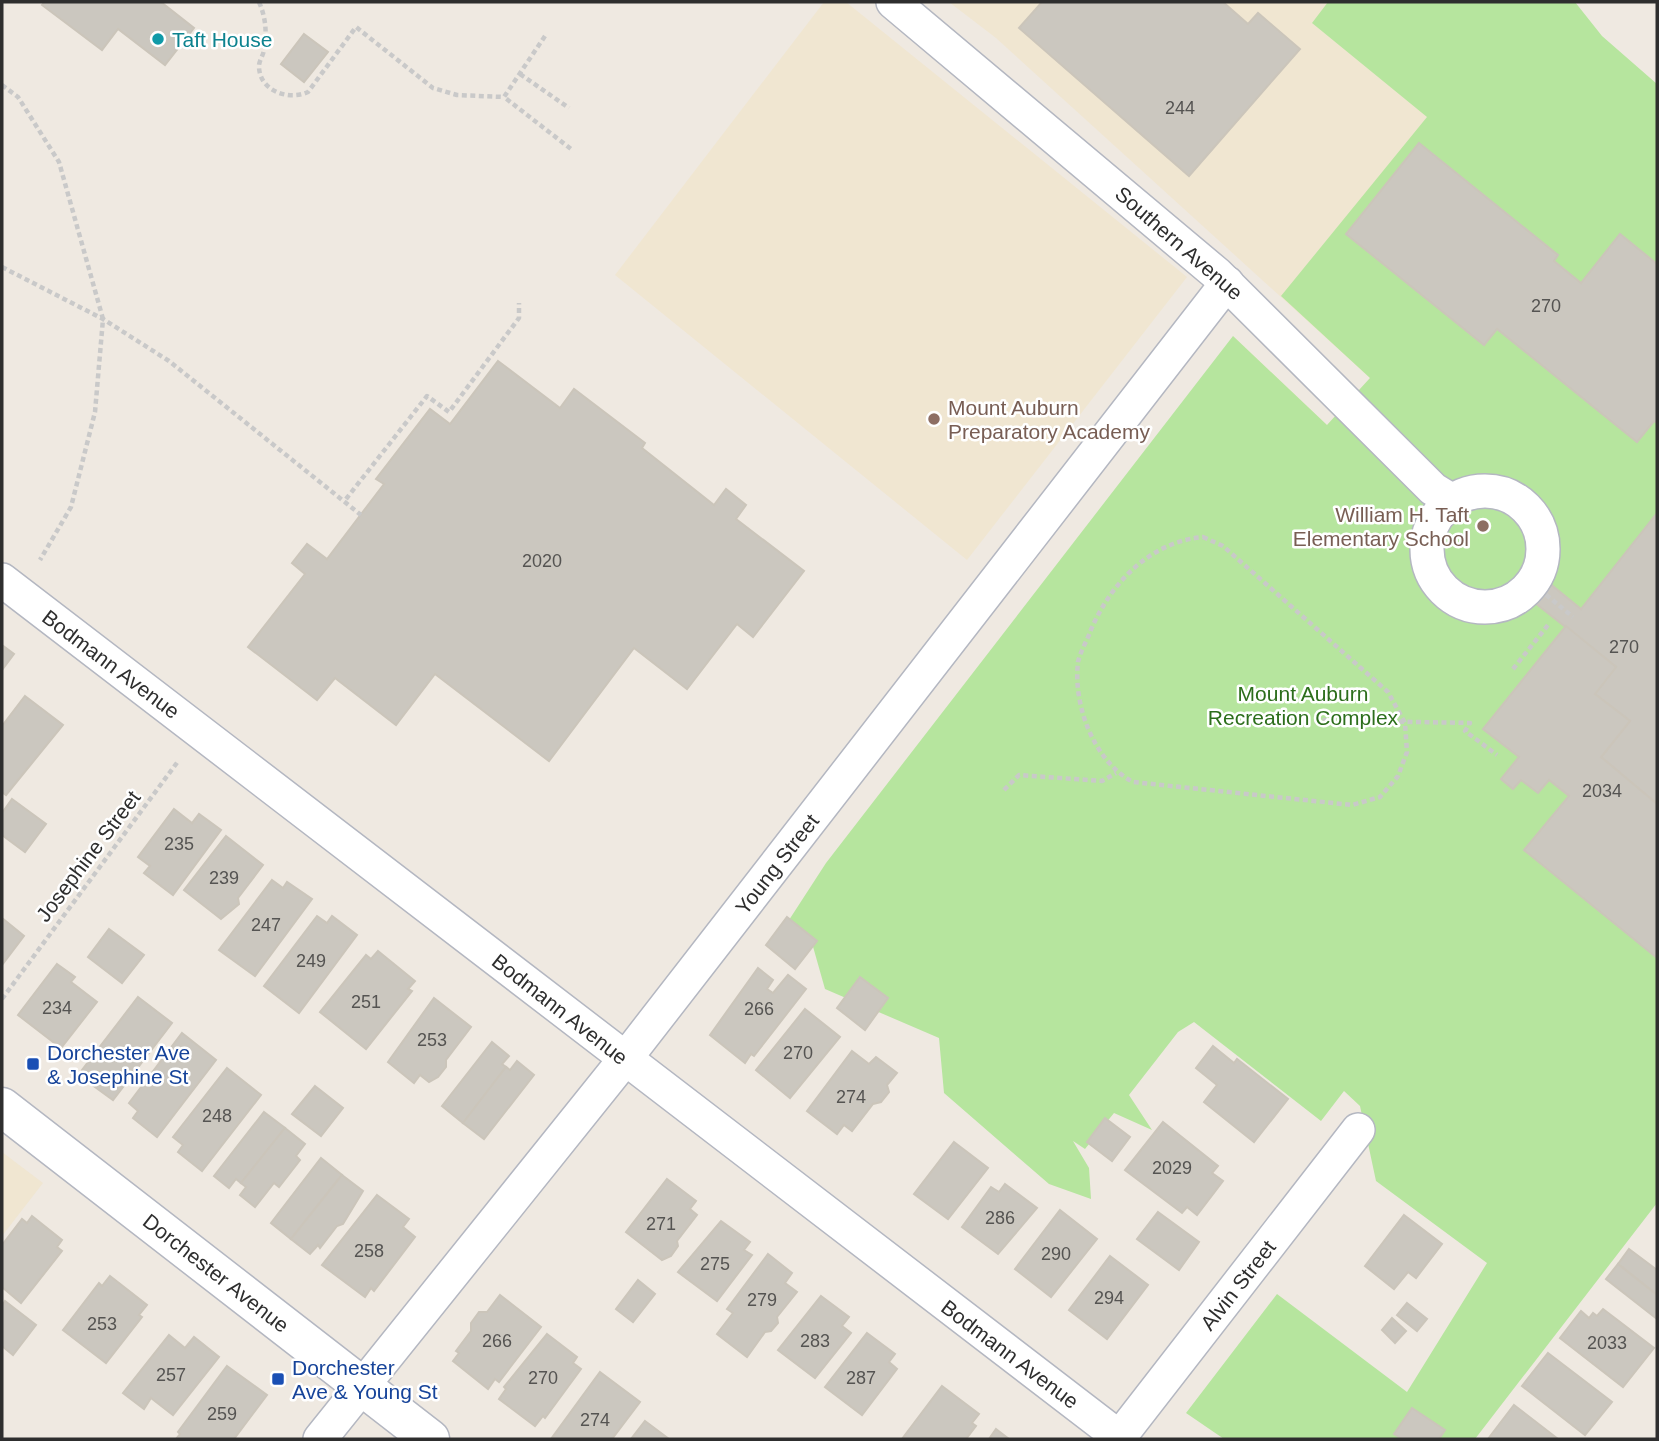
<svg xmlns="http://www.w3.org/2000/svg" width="1659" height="1441" viewBox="0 0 1659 1441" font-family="Arial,sans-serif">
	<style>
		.education { fill: #f0e6d1 }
		.green { fill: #b6e59e }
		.building { fill: #cbc7bf; stroke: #cbc5ba; stroke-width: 2 }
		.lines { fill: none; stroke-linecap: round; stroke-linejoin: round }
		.minor-casing { stroke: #b4b7c1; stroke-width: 36 }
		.tertiary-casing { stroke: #b4b7c1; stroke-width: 41 }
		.path { stroke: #c9c9c9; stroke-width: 4.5; stroke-dasharray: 5 3.5; stroke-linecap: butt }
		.minor { stroke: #fff; stroke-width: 33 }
		.tertiary { stroke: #fff; stroke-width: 38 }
		.culture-dot { fill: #0f9aa8; stroke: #fff; stroke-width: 2.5 }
		.education-dot { fill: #8d6e63; stroke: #fff; stroke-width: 2.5 }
		.transit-dot { fill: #1a4fb4; stroke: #fff; stroke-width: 2.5 }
		.labels { text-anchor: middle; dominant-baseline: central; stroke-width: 5; stroke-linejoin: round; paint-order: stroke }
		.number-label { font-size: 18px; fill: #555452 }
		.culture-label { font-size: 21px; fill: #0d838f; stroke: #fff; text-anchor: start }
		.street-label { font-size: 21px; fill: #2e2e2e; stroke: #fff }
		.education-label { font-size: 21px; fill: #785e54; stroke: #fff; text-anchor: start }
		.park-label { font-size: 21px; fill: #2c6e1b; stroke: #fff }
		.transit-label { font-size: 21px; fill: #164399; stroke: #fff; text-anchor: start }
	</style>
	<rect width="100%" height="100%" fill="#efe9e1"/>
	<!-- education -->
	<g class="education">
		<path d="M 824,2 L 846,2 L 1187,277 L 967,560 L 615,275 Z"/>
		<path d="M 949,2 L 1470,2 L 1514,691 L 1233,336 L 1327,425 L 1370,378 L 996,38 Z"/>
		<path d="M 2,1152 L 43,1183 L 2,1236 Z"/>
	</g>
	<!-- green -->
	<path class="green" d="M 1328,2 L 1575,2 L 1602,36 L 1657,84 L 1657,1203 L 1475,1439 L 1224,1439 L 1186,1413 L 1277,1294 L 1407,1392 L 1487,1263 L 1376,1181 L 1360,1106 L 1344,1091 L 1321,1121 L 1194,1022 L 1178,1032 L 1129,1095 L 1152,1130 L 1114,1113 L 1085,1149 L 1073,1141 L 1089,1168 L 1091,1199 L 1049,1184 L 944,1093 L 939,1038 L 825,989 L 810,936 L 789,920 L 826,863 L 1233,336 L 1327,425 L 1370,378 L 1281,296 L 1427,117 L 1312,23 Z"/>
	<!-- building -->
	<g class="building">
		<path d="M 45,2 L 161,2 L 194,28 L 165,65 L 118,29 L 102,50 L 42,5 Z"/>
		<path d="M 1042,2 L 1223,2 L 1248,24 L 1258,13 L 1300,49 L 1189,176 L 1019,28 Z"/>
		<path d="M 304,34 L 328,52 L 304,82 L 281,64 Z"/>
		<path d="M 1419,143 L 1558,255 L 1554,261 L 1581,283 L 1620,234 L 1657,264 L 1657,423 L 1654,421 L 1637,442 L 1497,329 L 1484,345 L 1346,234 Z"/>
		<path d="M 498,361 L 560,408 L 574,389 L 645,443 L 642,448 L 714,505 L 726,489 L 746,505 L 736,519 L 804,571 L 753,637 L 737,624 L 687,689 L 634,648 L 549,761 L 435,674 L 396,725 L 335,678 L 317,700 L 248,647 L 305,574 L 292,563 L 307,544 L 327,559 L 384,484 L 376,479 L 430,409 L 450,424 Z"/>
		<path d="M 1657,513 L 1657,804 L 1601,757 L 1630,721 L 1595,694 L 1616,667 L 1534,602 L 1549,583 L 1581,609 Z"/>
		<path d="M 1566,626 L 1616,667 L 1595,694 L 1630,721 L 1601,757 L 1657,804 L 1657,958 L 1524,850 L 1569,796 L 1549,780 L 1538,793 L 1521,780 L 1513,789 L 1501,779 L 1519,757 L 1483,729 Z"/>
		<path d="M 2,645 L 14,654 L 2,670 Z"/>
		<path d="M 25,696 L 63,725 L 6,795 L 2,792 L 2,726 Z"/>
		<path d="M 12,799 L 46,824 L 25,852 L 2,835 L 2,813 Z"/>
		<path d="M 174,809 L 192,823 L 199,814 L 221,830 L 173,895 L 144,873 L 150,866 L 138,857 Z"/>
		<path d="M 226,836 L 263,865 L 238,898 L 239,904 L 221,919 L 184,890 Z"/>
		<path d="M 272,880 L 283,888 L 287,882 L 312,899 L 255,976 L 219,950 Z"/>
		<path d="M 317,916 L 327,923 L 332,916 L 357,935 L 299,1013 L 264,986 Z"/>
		<path d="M 787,917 L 817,941 L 795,969 L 766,945 Z"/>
		<path d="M 2,918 L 24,936 L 2,965 Z"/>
		<path d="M 109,929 L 144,955 L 122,983 L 88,957 Z"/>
		<path d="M 378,951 L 415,981 L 408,989 L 412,991 L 366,1049 L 320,1012 L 366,955 L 371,959 Z"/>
		<path d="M 57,964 L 75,977 L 71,982 L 97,1002 L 61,1048 L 18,1015 Z"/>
		<path d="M 758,968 L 773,980 L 767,989 L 773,993 L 788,975 L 806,989 L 754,1056 L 751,1054 L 745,1063 L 710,1035 Z"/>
		<path d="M 860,977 L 888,998 L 865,1030 L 837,1008 Z"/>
		<path d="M 138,997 L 172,1023 L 113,1100 L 88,1082 L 93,1077 L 82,1070 Z"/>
		<path d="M 434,998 L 471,1027 L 446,1060 L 446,1067 L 438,1077 L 429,1082 L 420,1075 L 414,1083 L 388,1062 Z"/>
		<path d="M 805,1009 L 840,1037 L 790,1098 L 756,1070 Z"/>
		<path d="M 182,1033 L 216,1060 L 157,1137 L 133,1118 L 138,1111 L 129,1103 Z"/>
		<path d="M 492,1042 L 509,1056 L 502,1064 L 506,1067 L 463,1123 L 442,1106 Z"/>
		<path d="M 1213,1046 L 1234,1063 L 1237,1059 L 1288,1099 L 1254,1142 L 1204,1102 L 1217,1085 L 1196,1068 Z"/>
		<path d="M 852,1051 L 869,1064 L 876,1057 L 897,1073 L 887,1085 L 889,1092 L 881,1102 L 873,1104 L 852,1131 L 844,1125 L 837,1134 L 807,1111 Z"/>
		<path d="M 517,1061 L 534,1075 L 484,1139 L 463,1123 L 506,1067 L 510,1070 Z"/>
		<path d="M 227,1068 L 261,1095 L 202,1171 L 178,1152 L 183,1145 L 173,1137 Z"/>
		<path d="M 315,1086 L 343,1108 L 321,1136 L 292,1114 Z"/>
		<path d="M 264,1112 L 285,1128 L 241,1183 L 236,1179 L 229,1188 L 214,1176 Z"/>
		<path d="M 1105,1118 L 1130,1137 L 1112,1161 L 1087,1142 Z"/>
		<path d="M 1163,1122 L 1218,1166 L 1212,1173 L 1223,1181 L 1197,1215 L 1187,1207 L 1182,1213 L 1125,1170 Z"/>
		<path d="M 285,1128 L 305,1144 L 296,1156 L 300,1160 L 279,1187 L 274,1183 L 255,1207 L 240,1195 L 246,1187 L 241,1183 Z"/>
		<path d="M 954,1142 L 988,1168 L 948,1219 L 914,1194 Z"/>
		<path d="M 321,1158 L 342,1175 L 291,1239 L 271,1223 Z"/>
		<path d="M 342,1175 L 363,1191 L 343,1224 L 337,1226 L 320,1248 L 318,1245 L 310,1254 L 291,1239 Z"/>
		<path d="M 667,1179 L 696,1201 L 690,1209 L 697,1215 L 677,1241 L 678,1246 L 671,1256 L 662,1260 L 626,1232 Z"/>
		<path d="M 1005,1184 L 1037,1208 L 998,1254 L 962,1227 L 991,1187 L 999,1192 Z"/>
		<path d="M 377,1195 L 409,1219 L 403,1227 L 415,1237 L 374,1291 L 371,1288 L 365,1297 L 322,1265 Z"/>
		<path d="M 1060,1210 L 1097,1239 L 1051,1297 L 1015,1269 Z"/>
		<path d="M 1158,1212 L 1199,1242 L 1179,1270 L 1137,1239 Z"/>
		<path d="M 1404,1215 L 1442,1244 L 1416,1278 L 1408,1272 L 1394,1289 L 1365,1266 Z"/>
		<path d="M 32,1216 L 62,1240 L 57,1247 L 62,1251 L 21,1303 L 2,1287 L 2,1245 L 22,1219 L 27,1223 Z"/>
		<path d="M 721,1221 L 750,1242 L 744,1250 L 752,1255 L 717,1301 L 678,1272 Z"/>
		<path d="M 1629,1249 L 1657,1270 L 1657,1295 L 1618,1264 Z"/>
		<path d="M 768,1254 L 792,1273 L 785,1283 L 797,1292 L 777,1317 L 778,1323 L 771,1331 L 765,1332 L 747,1357 L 717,1334 L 733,1313 L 727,1309 Z"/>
		<path d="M 1110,1256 L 1148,1285 L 1107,1339 L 1069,1310 Z"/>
		<path d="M 1618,1264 L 1657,1295 L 1657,1319 L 1606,1279 Z"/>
		<path d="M 110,1276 L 147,1305 L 139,1315 L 142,1317 L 106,1363 L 63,1330 L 99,1283 L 102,1286 Z"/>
		<path d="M 638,1280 L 655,1294 L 633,1322 L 616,1309 Z"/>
		<path d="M 500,1295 L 541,1327 L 499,1382 L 495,1379 L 488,1389 L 453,1361 L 459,1353 L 456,1351 L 471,1331 L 471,1323 L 479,1312 L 487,1312 Z"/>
		<path d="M 821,1296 L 849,1317 L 842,1326 L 851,1333 L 815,1378 L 778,1350 Z"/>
		<path d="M 5,1301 L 36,1325 L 13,1355 L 2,1346 L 2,1306 Z"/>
		<path d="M 1407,1303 L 1427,1319 L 1417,1331 L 1397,1315 Z"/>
		<path d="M 1603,1309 L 1654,1348 L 1623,1387 L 1560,1338 L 1581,1311 L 1589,1318 L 1593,1313 L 1597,1316 Z"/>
		<path d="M 1392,1318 L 1406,1331 L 1395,1343 L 1382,1330 Z"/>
		<path d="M 867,1333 L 895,1354 L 889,1362 L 897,1369 L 862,1415 L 825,1387 Z"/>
		<path d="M 547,1334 L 577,1357 L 573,1363 L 581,1369 L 545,1418 L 543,1416 L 535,1426 L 499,1399 L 506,1389 L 504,1387 Z"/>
		<path d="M 169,1335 L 185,1348 L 194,1337 L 219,1357 L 173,1415 L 151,1398 L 144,1409 L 123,1393 Z"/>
		<path d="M 1548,1353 L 1612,1402 L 1585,1435 L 1522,1386 Z"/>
		<path d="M 227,1366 L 267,1395 L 234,1439 L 176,1439 L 180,1434 L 178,1432 Z"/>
		<path d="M 600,1372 L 640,1402 L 612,1439 L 551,1439 Z"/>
		<path d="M 942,1386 L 979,1414 L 972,1423 L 976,1426 L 966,1439 L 902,1439 Z"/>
		<path d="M 1514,1405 L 1558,1439 L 1488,1439 Z"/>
		<path d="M 1412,1408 L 1445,1430 L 1439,1439 L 1402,1439 L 1394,1434 Z"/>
		<path d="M 645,1421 L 669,1439 L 631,1439 Z"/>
		<path d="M 996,1429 L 1009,1439 L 989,1439 Z"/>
	</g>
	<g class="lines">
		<defs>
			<g id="minor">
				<path d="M 893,2 L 1217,274 L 1433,489 L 1451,500"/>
				<circle cx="1485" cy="549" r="58"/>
				<path d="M 2,580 L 1119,1437"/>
				<path d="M 320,1439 L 625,1059 L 1227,283"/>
				<path d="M 1118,1439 L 1358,1130"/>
			</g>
			<path id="tertiary" d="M 2,1107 L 430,1439"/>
		</defs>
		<!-- minor casing -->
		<use href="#minor" class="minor-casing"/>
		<!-- tertiary casing -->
		<use href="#tertiary" class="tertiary-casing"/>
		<!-- path -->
		<g class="path">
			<path d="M 259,2 C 266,18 267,33 264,50 C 263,56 259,61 259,66 C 259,91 289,101 308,92 L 356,27 L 433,88 L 457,95 L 504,97"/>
			<path d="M 545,36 L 504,97 L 571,149"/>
			<path d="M 520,74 L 569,108"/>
			<path d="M 2,85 L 18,97 L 59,162 L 103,319 L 95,412 L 71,507 L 40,560"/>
			<path d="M 2,267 L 103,319 L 169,361 L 361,515"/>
			<path d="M 346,499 L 427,396 L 449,412 L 519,318 L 519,303"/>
			<path d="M 1203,537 L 1223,546 L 1388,692 L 1405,723 L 1407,752 L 1398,776 L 1380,797 L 1352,805 L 1133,782 C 1094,761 1073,706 1078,662 C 1080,652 1087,641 1090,632 C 1110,584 1149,542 1203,537 Z"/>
			<path d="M 1533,584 L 1573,617"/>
			<path d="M 1513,669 L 1548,625"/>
			<path d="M 1314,720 L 1470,723 L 1465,731 L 1497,755"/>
			<path d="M 1004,790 L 1019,775 L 1102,781 L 1116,773"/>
			<path d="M 2,999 L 179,760"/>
		</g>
		<!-- minor -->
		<use href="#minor" class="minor"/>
		<!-- tertiary -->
		<use href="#tertiary" class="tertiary"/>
	</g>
	<!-- markers -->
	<circle class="culture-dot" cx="158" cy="39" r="7"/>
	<g class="education-dot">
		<circle cx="934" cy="419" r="7"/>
		<circle cx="1483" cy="526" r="7"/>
	</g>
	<g class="transit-dot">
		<rect x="26" y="1057" width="14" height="14" rx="3.5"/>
		<rect x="271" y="1372" width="14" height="14" rx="3.5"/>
	</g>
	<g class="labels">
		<!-- number labels -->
		<g class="number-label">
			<text x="1180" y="108">244</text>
			<text x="1546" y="306">270</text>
			<text x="542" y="561">2020</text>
			<text x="1624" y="647">270</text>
			<text x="1602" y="791">2034</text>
			<text x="179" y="844">235</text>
			<text x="224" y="878">239</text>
			<text x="266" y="925">247</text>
			<text x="311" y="961">249</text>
			<text x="366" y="1002">251</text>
			<text x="57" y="1008">234</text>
			<text x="759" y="1009">266</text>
			<text x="432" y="1040">253</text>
			<text x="798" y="1053">270</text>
			<text x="851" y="1097">274</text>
			<text x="217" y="1116">248</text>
			<text x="1172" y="1168">2029</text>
			<text x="1000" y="1218">286</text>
			<text x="661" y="1224">271</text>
			<text x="369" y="1251">258</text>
			<text x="1056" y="1254">290</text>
			<text x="715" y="1264">275</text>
			<text x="1109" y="1298">294</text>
			<text x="762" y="1300">279</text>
			<text x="102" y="1324">253</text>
			<text x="497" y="1341">266</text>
			<text x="815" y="1341">283</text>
			<text x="1607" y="1343">2033</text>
			<text x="171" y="1375">257</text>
			<text x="543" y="1378">270</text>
			<text x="861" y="1378">287</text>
			<text x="222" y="1414">259</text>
			<text x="595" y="1420">274</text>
		</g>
		<!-- culture labels -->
		<g class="culture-label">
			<text x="172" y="39">Taft House</text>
		</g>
		<!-- street labels -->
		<g class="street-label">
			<text transform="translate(1179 243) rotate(41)">Southern Avenue</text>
			<text transform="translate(111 664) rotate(37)">Bodmann Avenue</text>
			<text transform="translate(88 856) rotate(-53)">Josephine Street</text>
			<text transform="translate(777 864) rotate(-52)">Young Street</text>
			<text transform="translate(560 1009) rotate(38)">Bodmann Avenue</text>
			<text transform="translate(216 1273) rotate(38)">Dorchester Avenue</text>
			<text transform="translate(1238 1285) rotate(-52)">Alvin Street</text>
			<text transform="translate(1010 1354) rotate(37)">Bodmann Avenue</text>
		</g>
		<!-- education labels -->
		<g class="education-label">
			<text x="948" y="407">Mount Auburn<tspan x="948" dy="24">Preparatory Academy</tspan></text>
			<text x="1469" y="514" text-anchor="end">William H. Taft<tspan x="1469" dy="24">Elementary School</tspan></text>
		</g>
		<!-- park labels -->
		<g class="park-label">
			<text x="1303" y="693">Mount Auburn<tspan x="1303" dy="24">Recreation Complex</tspan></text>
		</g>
		<!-- transit labels -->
		<g class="transit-label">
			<text x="47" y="1052">Dorchester Ave<tspan x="47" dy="24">&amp; Josephine St</tspan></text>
			<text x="292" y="1367">Dorchester<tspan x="292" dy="24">Ave &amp; Young St</tspan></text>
		</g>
	</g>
	<!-- border -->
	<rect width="1659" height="1441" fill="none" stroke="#2e2e2e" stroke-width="7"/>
</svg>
